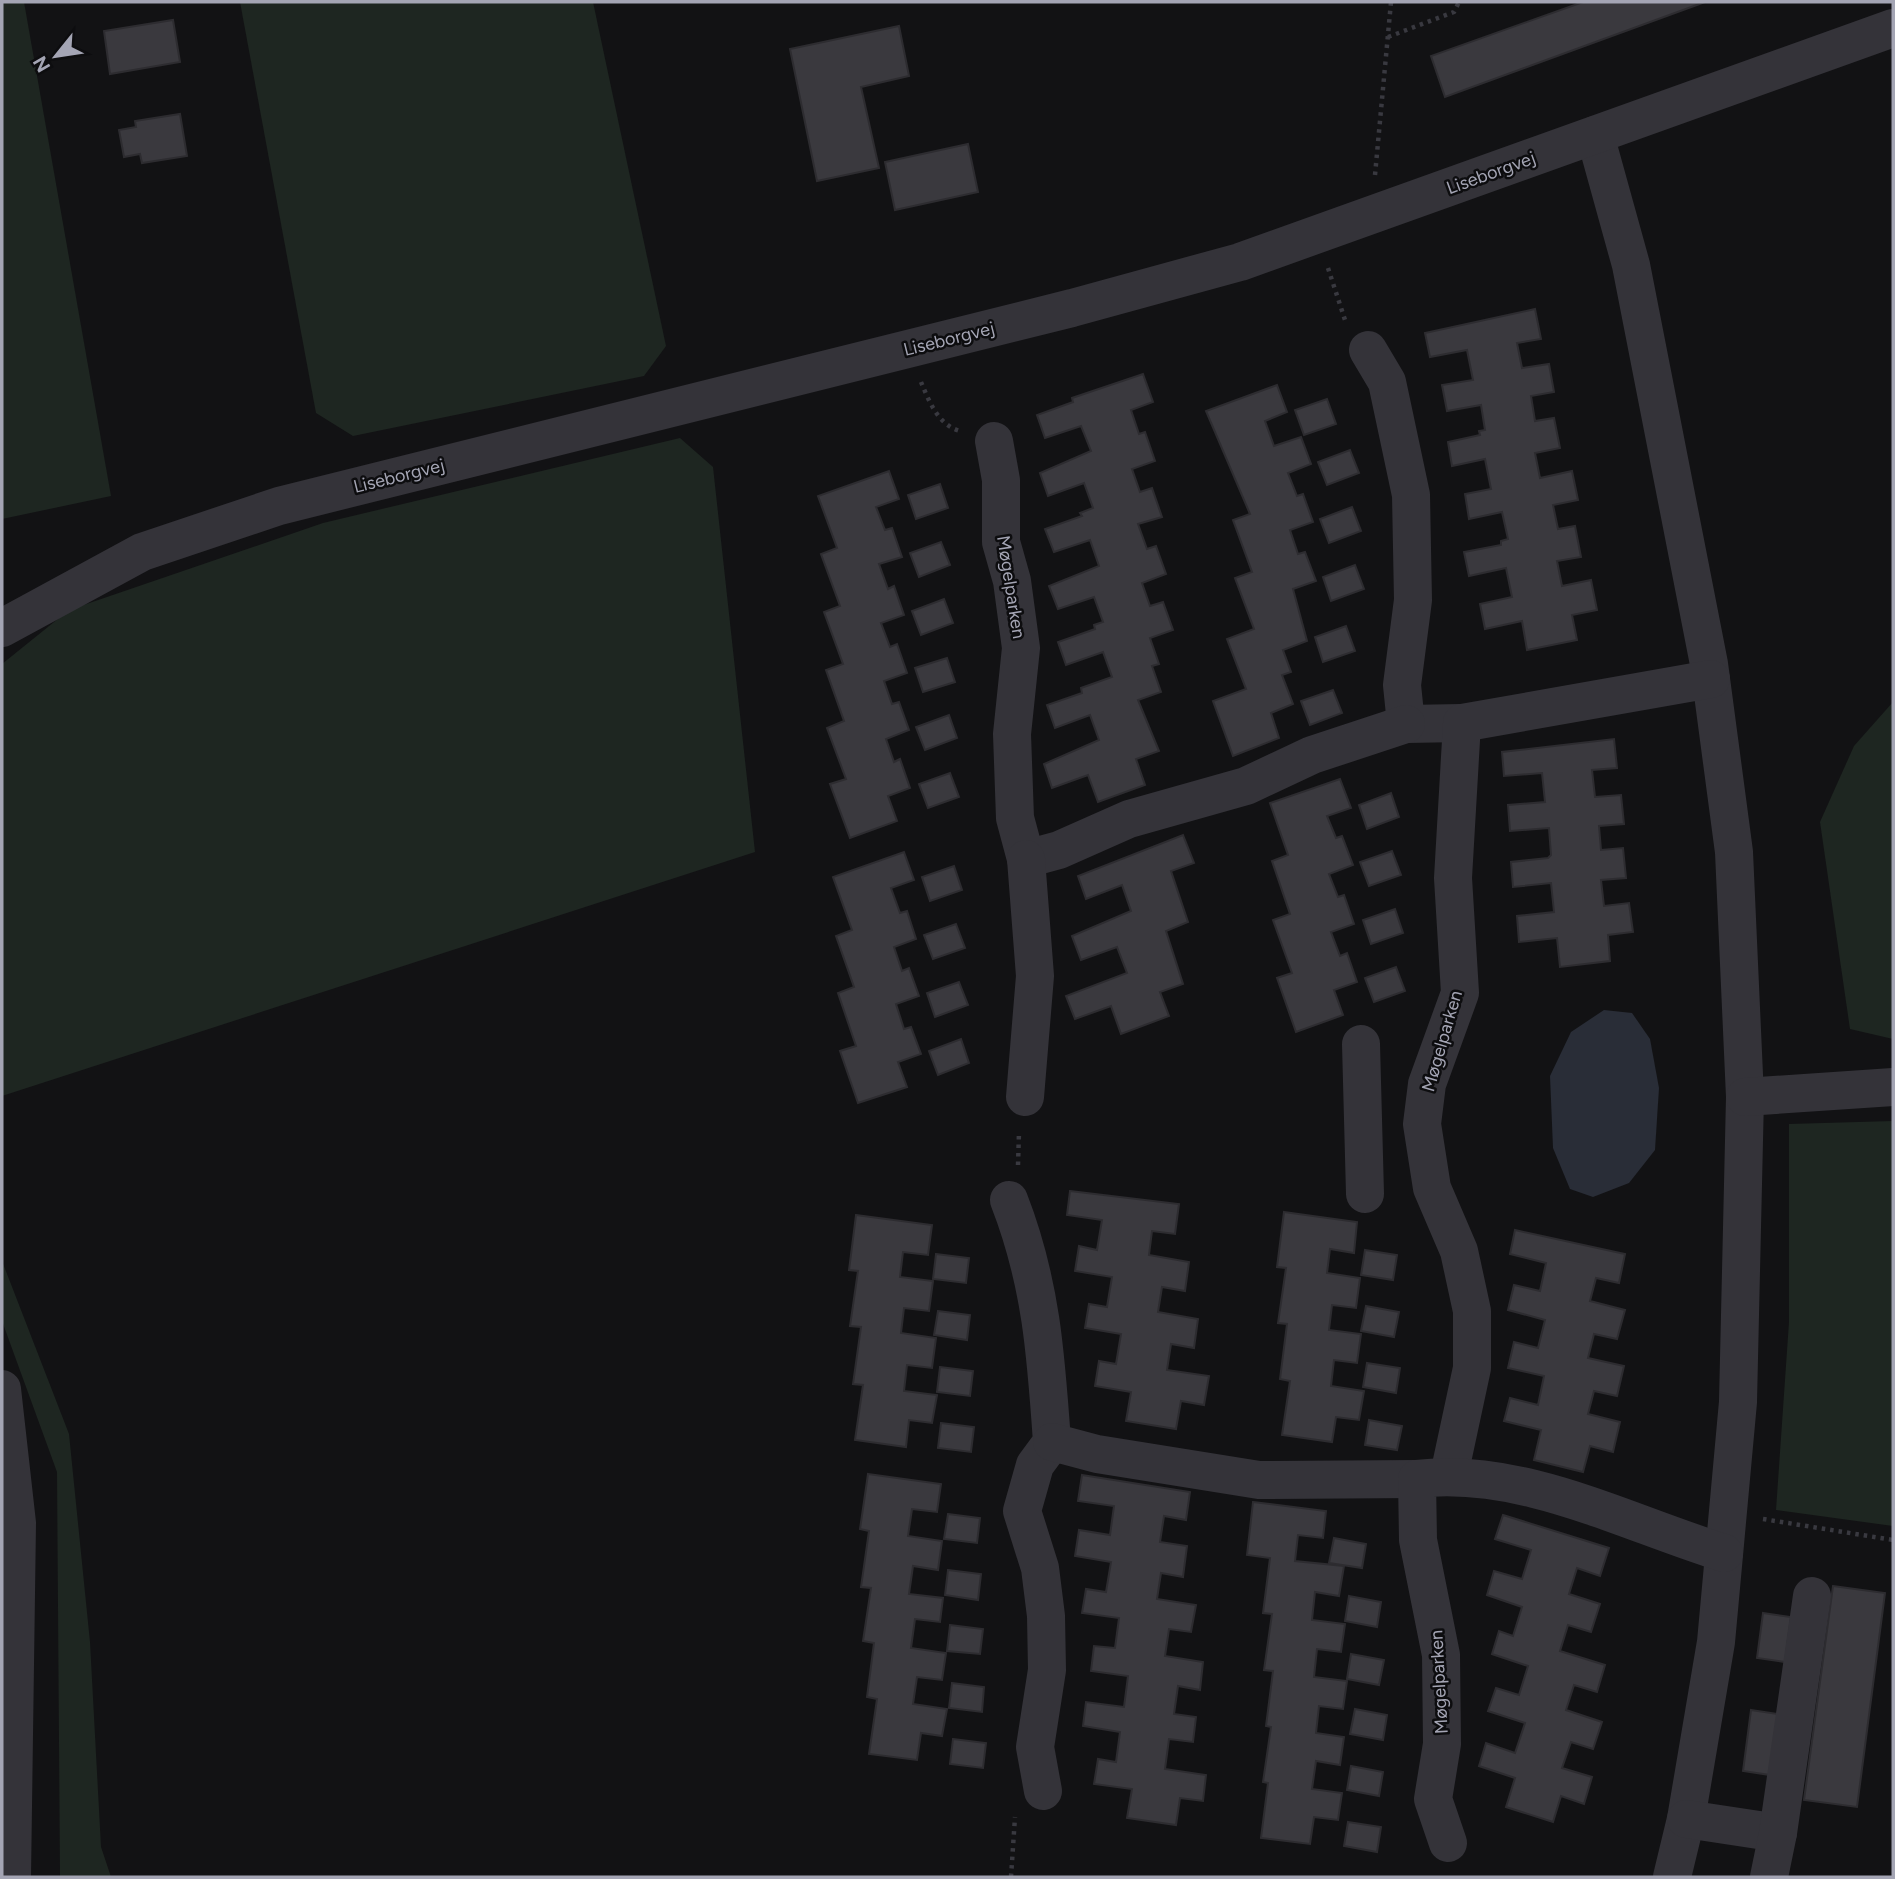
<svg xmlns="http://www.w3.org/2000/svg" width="1895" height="1879" viewBox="0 0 1895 1879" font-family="Figtree,sans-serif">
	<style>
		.green { fill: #1e2621 }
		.water { fill: #292d37 }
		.building { fill: #3a393e; stroke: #2d2c30; stroke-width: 2 }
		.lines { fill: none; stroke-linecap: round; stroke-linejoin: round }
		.path { stroke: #393940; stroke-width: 4.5; stroke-dasharray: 3.5 5; stroke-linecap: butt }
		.minor { stroke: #343339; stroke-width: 38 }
		.labels { text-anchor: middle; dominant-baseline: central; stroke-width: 5; stroke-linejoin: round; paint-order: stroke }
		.street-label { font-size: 18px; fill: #a4a5b4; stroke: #0d0d0f }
	</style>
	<rect width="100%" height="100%" fill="#121214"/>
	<!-- green -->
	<g class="green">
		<path d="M 2,2 L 24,2 L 111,496 L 2,519 Z"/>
		<path d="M 240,2 L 593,2 L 666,346 L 644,376 L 353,436 L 316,413 Z"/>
		<path d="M 680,438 L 713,467 L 755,852 L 2,1096 L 2,664 L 69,610 L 323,523 Z"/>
		<path d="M 1893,702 L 1893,1039 L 1850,1029 L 1820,822 L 1854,746 Z"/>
		<path d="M 1893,1121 L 1893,1526 L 1776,1510 L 1789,1322 L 1789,1124 Z"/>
		<path d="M 2,1261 L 69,1434 L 90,1642 L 101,1847 L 111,1877 L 60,1877 L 57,1472 L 2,1321 Z"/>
	</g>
	<!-- water -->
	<path class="water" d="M 1604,1010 L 1632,1013 L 1650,1039 L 1659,1088 L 1655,1150 L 1629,1183 L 1593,1197 L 1570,1189 L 1553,1148 L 1550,1076 L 1571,1032 Z"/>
	<!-- building -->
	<g class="building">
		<path d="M 1583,2 L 1705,2 L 1445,97 L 1431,56 Z"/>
		<path d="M 173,20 L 180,62 L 110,74 L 104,31 Z"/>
		<path d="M 899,26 L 909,76 L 861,87 L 879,168 L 817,181 L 790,49 Z"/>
		<path d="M 180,114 L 187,156 L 142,163 L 140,154 L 124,157 L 119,130 L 136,127 L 135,121 Z"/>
		<path d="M 968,144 L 978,192 L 895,210 L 885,162 Z"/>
		<path d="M 1535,309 L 1541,339 L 1517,343 L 1522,368 L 1549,364 L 1554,392 L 1531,396 L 1535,421 L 1554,418 L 1560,448 L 1535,453 L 1540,478 L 1572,471 L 1578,500 L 1553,505 L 1558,529 L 1575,526 L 1581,557 L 1557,561 L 1562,586 L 1591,580 L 1597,610 L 1572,615 L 1577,640 L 1527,650 L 1522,621 L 1485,629 L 1480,604 L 1512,597 L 1506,568 L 1469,576 L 1464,552 L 1501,545 L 1501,541 L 1508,539 L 1502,512 L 1469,519 L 1465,494 L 1491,489 L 1485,459 L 1452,466 L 1448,442 L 1480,435 L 1479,431 L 1485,430 L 1481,405 L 1447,411 L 1442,385 L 1473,380 L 1467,350 L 1430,357 L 1425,333 Z"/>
		<path d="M 1143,374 L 1153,402 L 1131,410 L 1139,434 L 1145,432 L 1155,461 L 1132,469 L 1140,492 L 1152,488 L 1162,517 L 1138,524 L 1147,549 L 1156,546 L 1166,574 L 1142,583 L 1150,606 L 1163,602 L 1173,630 L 1150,638 L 1159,664 L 1152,666 L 1161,692 L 1138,700 L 1159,751 L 1136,759 L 1145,785 L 1098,802 L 1088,775 L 1052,788 L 1044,764 L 1099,740 L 1090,715 L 1055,728 L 1047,705 L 1082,693 L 1081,688 L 1112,677 L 1103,652 L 1066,665 L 1058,642 L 1095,629 L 1094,625 L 1103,622 L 1094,597 L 1058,609 L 1049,586 L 1099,566 L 1090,540 L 1054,552 L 1045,529 L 1082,516 L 1080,513 L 1093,508 L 1084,483 L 1048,496 L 1040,473 L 1091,451 L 1081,426 L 1045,438 L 1037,415 L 1073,402 L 1072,398 Z"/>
		<path d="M 1277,385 L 1287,412 L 1265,421 L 1274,446 L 1301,437 L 1311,464 L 1288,473 L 1297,496 L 1303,494 L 1313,522 L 1290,530 L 1298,554 L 1305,552 L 1316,581 L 1293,589 L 1307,641 L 1283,650 L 1291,672 L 1282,675 L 1293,704 L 1271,713 L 1279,738 L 1233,756 L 1213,701 L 1246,689 L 1227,639 L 1254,629 L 1235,578 L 1252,572 L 1233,520 L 1250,514 L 1206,411 Z"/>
		<path d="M 1327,399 L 1336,424 L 1304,435 L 1295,410 Z"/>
		<path d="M 1350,450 L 1359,473 L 1327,485 L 1318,462 Z"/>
		<path d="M 889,471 L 899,499 L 876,507 L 885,530 L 892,528 L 902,557 L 879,564 L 888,589 L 894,586 L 904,615 L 881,623 L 890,647 L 897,644 L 907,673 L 884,681 L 892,704 L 899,702 L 909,730 L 886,739 L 894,762 L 900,759 L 910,788 L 888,796 L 897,821 L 850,838 L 830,784 L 846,779 L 827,728 L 844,721 L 826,670 L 843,664 L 824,612 L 840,606 L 821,554 L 837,548 L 818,496 Z"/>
		<path d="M 940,484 L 948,508 L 916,519 L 908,495 Z"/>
		<path d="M 1352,507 L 1361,531 L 1329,543 L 1320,519 Z"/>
		<path d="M 941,542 L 950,565 L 919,577 L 910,553 Z"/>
		<path d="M 1355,565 L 1364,589 L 1331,601 L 1323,577 Z"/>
		<path d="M 944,599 L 953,623 L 921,635 L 912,611 Z"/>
		<path d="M 1346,626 L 1355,651 L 1323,662 L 1315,637 Z"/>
		<path d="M 947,658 L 955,682 L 923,692 L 915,668 Z"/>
		<path d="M 1333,690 L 1342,713 L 1310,725 L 1301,701 Z"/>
		<path d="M 949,715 L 957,738 L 925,750 L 916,727 Z"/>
		<path d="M 1614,739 L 1617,768 L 1592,770 L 1595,797 L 1621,795 L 1624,824 L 1599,826 L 1601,850 L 1623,848 L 1626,878 L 1601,880 L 1604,906 L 1629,903 L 1633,932 L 1608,935 L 1610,961 L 1560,967 L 1557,938 L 1519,942 L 1517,916 L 1554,912 L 1551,883 L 1513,887 L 1511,862 L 1548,858 L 1551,855 L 1549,828 L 1510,831 L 1508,805 L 1545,802 L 1542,773 L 1504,776 L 1502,752 Z"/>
		<path d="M 950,773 L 959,797 L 928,808 L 919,784 Z"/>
		<path d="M 1340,779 L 1351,808 L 1327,816 L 1336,838 L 1342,836 L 1353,865 L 1329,874 L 1338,897 L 1344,895 L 1354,924 L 1331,932 L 1340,956 L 1347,953 L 1357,982 L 1334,990 L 1343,1015 L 1296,1032 L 1277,978 L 1292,973 L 1273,920 L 1290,914 L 1272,861 L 1288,855 L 1270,803 Z"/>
		<path d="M 1391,793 L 1399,817 L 1367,829 L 1359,805 Z"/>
		<path d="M 1183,835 L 1194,863 L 1171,871 L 1188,922 L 1166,931 L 1183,984 L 1160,992 L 1169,1016 L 1121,1034 L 1111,1006 L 1075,1019 L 1066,996 L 1127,973 L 1117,947 L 1081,960 L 1072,936 L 1131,911 L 1122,885 L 1086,899 L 1078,876 Z"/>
		<path d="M 1392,851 L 1401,875 L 1369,886 L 1360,862 Z"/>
		<path d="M 904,852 L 914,880 L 891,888 L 900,913 L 907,911 L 916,939 L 894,947 L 902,971 L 909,968 L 919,996 L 896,1004 L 904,1029 L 911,1027 L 921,1054 L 898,1062 L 907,1087 L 858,1103 L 840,1051 L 856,1046 L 838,993 L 854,987 L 836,936 L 852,930 L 833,877 Z"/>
		<path d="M 954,866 L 962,890 L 930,901 L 922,877 Z"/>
		<path d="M 1395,909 L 1403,933 L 1371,944 L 1363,920 Z"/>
		<path d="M 956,924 L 965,948 L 933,959 L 924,935 Z"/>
		<path d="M 1396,967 L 1405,991 L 1374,1002 L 1365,978 Z"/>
		<path d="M 959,982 L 968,1005 L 935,1017 L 927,993 Z"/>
		<path d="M 961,1039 L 969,1063 L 938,1075 L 929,1051 Z"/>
		<path d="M 1070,1191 L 1179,1204 L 1175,1234 L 1152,1231 L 1149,1255 L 1189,1262 L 1185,1291 L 1162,1287 L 1158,1312 L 1198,1319 L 1194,1348 L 1171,1344 L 1167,1370 L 1209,1376 L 1204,1405 L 1181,1401 L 1176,1429 L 1126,1421 L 1131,1392 L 1095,1386 L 1099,1361 L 1116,1364 L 1121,1334 L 1085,1328 L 1089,1304 L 1107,1307 L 1112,1277 L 1075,1271 L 1079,1246 L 1097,1250 L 1102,1220 L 1067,1215 Z"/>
		<path d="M 1284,1212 L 1357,1222 L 1354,1253 L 1330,1249 L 1327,1273 L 1360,1278 L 1356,1308 L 1332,1305 L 1329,1330 L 1361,1334 L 1357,1363 L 1334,1360 L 1331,1386 L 1364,1391 L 1359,1420 L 1336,1417 L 1332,1442 L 1282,1435 L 1290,1381 L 1280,1379 L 1287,1324 L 1278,1323 L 1286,1268 L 1277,1267 Z"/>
		<path d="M 856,1215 L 932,1225 L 928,1255 L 903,1252 L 900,1277 L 933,1281 L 929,1311 L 904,1308 L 901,1333 L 936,1338 L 932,1368 L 907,1365 L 904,1391 L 937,1395 L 932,1423 L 909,1420 L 906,1447 L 855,1440 L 863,1385 L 853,1384 L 861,1327 L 850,1326 L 858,1271 L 849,1270 Z"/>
		<path d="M 1515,1230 L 1625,1254 L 1619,1283 L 1596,1278 L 1590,1301 L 1625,1310 L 1617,1339 L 1594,1334 L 1588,1358 L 1624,1366 L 1617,1396 L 1594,1391 L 1588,1414 L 1620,1422 L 1613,1452 L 1590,1446 L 1583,1472 L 1534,1460 L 1541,1430 L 1504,1421 L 1510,1398 L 1538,1405 L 1544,1376 L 1508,1368 L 1514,1342 L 1538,1348 L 1545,1320 L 1508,1310 L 1514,1285 L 1540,1291 L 1546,1263 L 1510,1254 Z"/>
		<path d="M 1365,1250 L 1397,1255 L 1393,1280 L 1361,1275 Z"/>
		<path d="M 936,1254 L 969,1258 L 966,1283 L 933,1279 Z"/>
		<path d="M 1366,1306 L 1399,1312 L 1394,1337 L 1361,1331 Z"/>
		<path d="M 938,1311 L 970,1315 L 967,1340 L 934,1335 Z"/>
		<path d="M 1367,1363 L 1400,1368 L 1396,1393 L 1363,1387 Z"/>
		<path d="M 940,1367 L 973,1371 L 970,1396 L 937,1392 Z"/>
		<path d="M 1369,1420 L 1402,1426 L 1397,1450 L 1365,1445 Z"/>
		<path d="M 941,1423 L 974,1427 L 971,1452 L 938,1448 Z"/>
		<path d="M 868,1474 L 941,1484 L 937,1512 L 912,1509 L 908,1536 L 942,1541 L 938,1570 L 913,1566 L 909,1594 L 943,1598 L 940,1622 L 915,1619 L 911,1648 L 946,1653 L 942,1680 L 917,1677 L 913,1704 L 947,1709 L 942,1736 L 921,1733 L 917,1760 L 869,1754 L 877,1699 L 867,1697 L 874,1643 L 863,1641 L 871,1588 L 861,1587 L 869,1531 L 860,1529 Z"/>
		<path d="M 1082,1475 L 1190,1492 L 1186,1520 L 1164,1516 L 1160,1542 L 1187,1546 L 1183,1577 L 1161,1573 L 1157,1599 L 1196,1605 L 1191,1632 L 1169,1629 L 1165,1656 L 1203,1662 L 1200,1690 L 1178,1686 L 1174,1714 L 1196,1717 L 1193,1742 L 1169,1739 L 1165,1769 L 1206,1775 L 1203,1801 L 1180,1798 L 1176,1825 L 1127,1818 L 1132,1789 L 1094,1784 L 1098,1759 L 1116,1762 L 1120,1732 L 1083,1726 L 1086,1702 L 1124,1707 L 1128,1676 L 1091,1671 L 1094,1646 L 1115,1648 L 1119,1618 L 1082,1613 L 1086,1589 L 1106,1592 L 1111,1562 L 1075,1556 L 1079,1530 L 1110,1535 L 1114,1506 L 1078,1501 Z"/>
		<path d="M 1253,1502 L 1326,1511 L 1323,1538 L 1298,1535 L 1295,1561 L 1344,1566 L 1339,1596 L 1315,1592 L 1312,1620 L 1345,1624 L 1341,1652 L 1317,1649 L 1314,1677 L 1347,1681 L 1343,1709 L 1319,1706 L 1316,1733 L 1344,1737 L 1340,1765 L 1316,1761 L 1312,1789 L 1342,1793 L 1338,1820 L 1314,1817 L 1310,1844 L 1261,1838 L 1268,1783 L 1263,1782 L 1271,1727 L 1266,1726 L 1273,1671 L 1264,1670 L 1272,1614 L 1263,1613 L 1270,1558 L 1247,1555 Z"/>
		<path d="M 948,1514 L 980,1518 L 977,1543 L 944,1539 Z"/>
		<path d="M 1503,1515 L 1609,1548 L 1600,1576 L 1577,1568 L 1569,1594 L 1600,1604 L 1591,1632 L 1568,1625 L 1560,1651 L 1605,1665 L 1597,1692 L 1574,1685 L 1566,1710 L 1602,1722 L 1593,1749 L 1571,1742 L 1562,1768 L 1592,1777 L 1584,1804 L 1561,1796 L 1553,1822 L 1506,1807 L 1515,1778 L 1479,1766 L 1486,1743 L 1515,1753 L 1525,1723 L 1488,1711 L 1496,1688 L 1519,1695 L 1528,1666 L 1492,1654 L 1499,1631 L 1513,1636 L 1522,1607 L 1487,1595 L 1494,1571 L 1522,1579 L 1531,1550 L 1495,1539 Z"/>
		<path d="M 1334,1538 L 1366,1544 L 1362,1568 L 1329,1563 Z"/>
		<path d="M 948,1570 L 981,1574 L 978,1600 L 945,1595 Z"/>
		<path d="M 1833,1586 L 1885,1593 L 1857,1807 L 1804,1800 Z"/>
		<path d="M 1349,1596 L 1381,1602 L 1377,1627 L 1345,1621 Z"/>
		<path d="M 1763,1613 L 1791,1617 L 1785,1662 L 1757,1658 Z"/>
		<path d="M 950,1625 L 983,1629 L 980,1654 L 947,1651 Z"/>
		<path d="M 1351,1654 L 1384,1660 L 1379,1685 L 1347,1679 Z"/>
		<path d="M 952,1683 L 984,1687 L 982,1712 L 949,1708 Z"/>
		<path d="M 1355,1709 L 1387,1715 L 1383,1740 L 1350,1734 Z"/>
		<path d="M 1751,1710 L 1778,1714 L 1770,1775 L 1743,1771 Z"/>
		<path d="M 953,1739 L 986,1743 L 983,1768 L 950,1764 Z"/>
		<path d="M 1351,1766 L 1383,1772 L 1379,1796 L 1347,1790 Z"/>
		<path d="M 1348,1822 L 1381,1827 L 1377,1852 L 1344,1846 Z"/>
	</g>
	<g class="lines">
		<!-- path -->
		<g class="path">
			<path d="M 1388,37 L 1454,12 L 1459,2"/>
			<path d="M 1375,175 L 1391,2"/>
			<path d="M 1328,268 L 1345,320"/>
			<path d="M 921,382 C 929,401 938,425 960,431"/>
			<path d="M 1018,1165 L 1019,1132"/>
			<path d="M 1763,1519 L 1893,1540"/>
			<path d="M 1011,1877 L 1015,1817"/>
		</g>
		<!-- minor -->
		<g class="minor">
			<path d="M 1595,135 L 1631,265 L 1709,664 L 1734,852 L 1745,1097 L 1738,1402 L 1716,1642 L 1686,1819 L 1672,1877"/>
			<path d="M 1368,350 L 1387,382 L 1411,495 L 1413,600 L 1402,685 L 1406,724 L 1462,723"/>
			<path d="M 994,441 L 1001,480 L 1001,542 L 1012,581 L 1021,648 L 1012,734 L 1015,818 L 1026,859 L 1059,850 L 1129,819 L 1246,786 L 1312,755 L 1406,724"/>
			<path d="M 2,628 L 142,552 L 279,506 L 1072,308 L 1240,262 L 1893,28"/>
			<path d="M 1361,1044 L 1365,1194"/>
			<path d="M 1025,1097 L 1035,976 L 1026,859"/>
			<path d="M 1745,1097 L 1893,1087"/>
			<path d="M 1009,1200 C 1041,1282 1046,1355 1052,1442 L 1035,1465 L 1022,1511 L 1040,1568 L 1046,1616 L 1047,1670 L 1035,1747 L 1043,1791"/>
			<path d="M 2,1389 L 17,1523 L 12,1877"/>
			<path d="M 1052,1442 L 1097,1454 L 1259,1480 L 1417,1479"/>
			<path d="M 1449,1475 L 1472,1368 L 1472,1311 L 1459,1251 L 1432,1188 L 1422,1124 L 1427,1084 L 1460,993 L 1453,878 L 1462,723 L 1711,679"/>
			<path d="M 1686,1819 L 1778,1833"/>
			<path d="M 1448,1843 L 1433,1799 L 1442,1744 L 1441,1655 L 1418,1540 L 1417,1479 C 1523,1467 1624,1522 1724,1553"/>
			<path d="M 1769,1877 L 1778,1833 L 1812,1596"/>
		</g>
	</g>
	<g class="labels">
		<!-- street labels -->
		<g class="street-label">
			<text transform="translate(1491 173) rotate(-20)">Liseborgvej</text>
			<text transform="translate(949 339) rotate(-14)">Liseborgvej</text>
			<text transform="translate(399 476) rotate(-14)">Liseborgvej</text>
			<text transform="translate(1011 587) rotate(81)">Møgelparken</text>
			<text transform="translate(1442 1041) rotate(-74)">Møgelparken</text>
			<text transform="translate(1439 1682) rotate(-93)">Møgelparken</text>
		</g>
	</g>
	<!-- border -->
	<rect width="1895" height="1879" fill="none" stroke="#a4a5b4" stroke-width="7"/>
	<!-- north arrow -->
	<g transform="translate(56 56) rotate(240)" stroke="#0d0d0f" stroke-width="5" paint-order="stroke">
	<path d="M0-5L12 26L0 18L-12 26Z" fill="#a4a5b4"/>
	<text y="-10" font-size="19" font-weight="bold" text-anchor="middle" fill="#a4a5b4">N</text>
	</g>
</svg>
